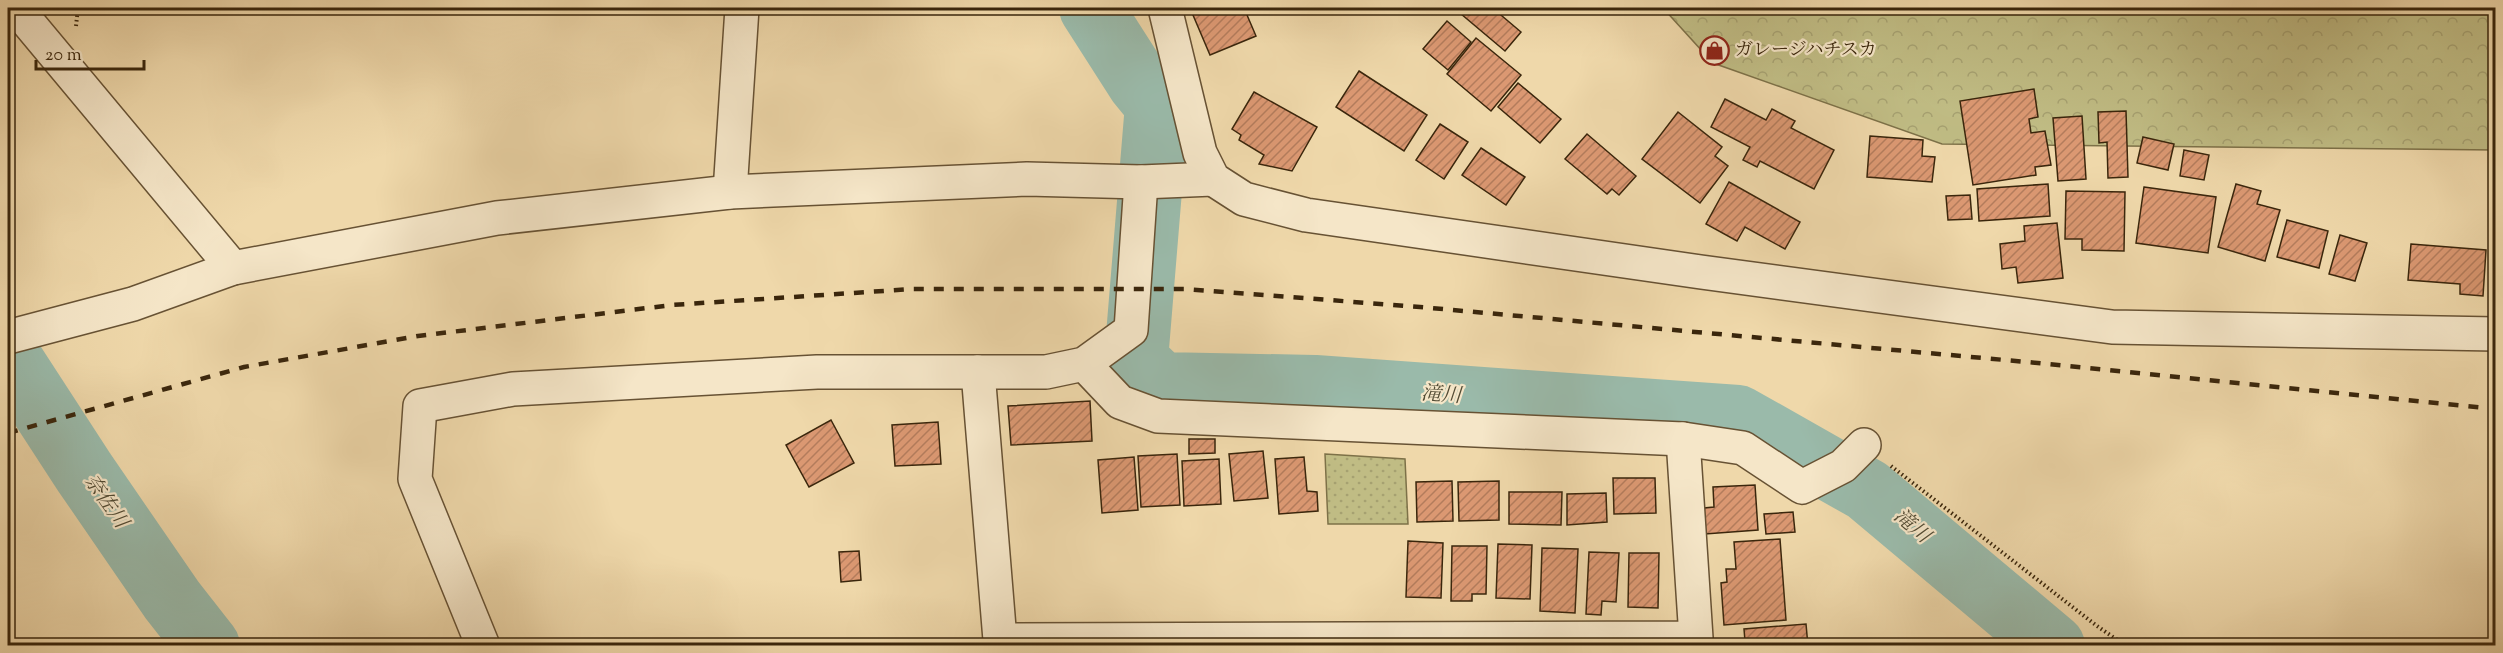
<svg xmlns="http://www.w3.org/2000/svg" width="2503" height="653" viewBox="0 0 2503 653" font-family="'Sorts Mill Goudy','Noto Serif JP',serif">
	<style>
		.forest { fill: url(#forest-crowns); stroke: #7d7148; stroke-width: 1.5 }
		.park { fill: url(#park-dots); stroke: #7d7148; stroke-width: 1.5 }
		.lines { fill: none; stroke-linecap: round; stroke-linejoin: round }
		.river { stroke: #9abaaa; stroke-width: 64 }
		.building { fill: url(#building-hatch); stroke: #3a260c; stroke-width: 1.5 }
		.minor-casing { stroke: #675234; stroke-width: 36 }
		.path { stroke: #3a260c; stroke-width: 4; stroke-dasharray: 1.5 3; stroke-linecap: butt }
		.minor { stroke: #f5e6c8; stroke-width: 33 }
		.rail { stroke: #3a260c; stroke-width: 4.5; stroke-dasharray: 10 10; stroke-linecap: butt }
		.labels { text-anchor: middle; dominant-baseline: central; stroke-width: 4.5; stroke-linejoin: round; paint-order: stroke }
		.poi-label { font-size: 18px; fill: #3a260c; stroke: #f5e6c8; text-anchor: start }
		.water-label { font-size: 20px; font-style: italic; fill: #524b34; stroke: #f5e6c8 }
	</style>
	<defs>
		<pattern id="forest-crowns" width="20" height="18" patternUnits="userSpaceOnUse" patternTransform="scale(1.5)"><rect width="20" height="18" fill="#c0bc84"/><path d="M2 6a3 3 0 1 1 6 0M12 15a3 3 0 1 1 6 0" fill="none" stroke="#a6a171"/></pattern>
		<pattern id="park-dots" width="8" height="8" patternUnits="userSpaceOnUse" patternTransform="scale(1.5)"><rect width="8" height="8" fill="#c0bc84"/><path d="M2 2h.1M6 6h.1" fill="none" stroke="#a6a171" stroke-width="1.8" stroke-linecap="round"/></pattern>
		<pattern id="building-hatch" width="6" height="6" patternUnits="userSpaceOnUse" patternTransform="scale(1.5)"><rect width="6" height="6" fill="#db9872"/><path d="M-1 1l2-2M0 6l6-6M5 7l2-2" fill="none" stroke="#b37c5c"/></pattern>
	</defs>
	<rect width="100%" height="100%" fill="#efd8aa"/>
	<filter id="stains"><feTurbulence type="fractalNoise" baseFrequency=".00333" numOctaves="4"/><feColorMatrix values="0 0 0 0 .2 0 0 0 0 .09 0 0 0 0 .02 0 0 0 .5 -.17"/></filter>
	<radialGradient id="worn" r=".72"><stop offset=".6" stop-color="#630" stop-opacity="0"/><stop offset="1" stop-color="#630" stop-opacity=".3"/></radialGradient>
	<!-- forest -->
	<path class="forest" d="M 1663,8 L 2495,8 L 2495,150 L 1942,144 L 1713,63 Z"/>
	<!-- park -->
	<path class="park" d="M 1325,454 L 1405,459 L 1408,524 L 1328,524 Z"/>
	<g class="lines">
		<!-- river -->
		<g class="river">
			<path d="M 1091,8 L 1139,83 L 1157,105 L 1136,360 L 1161,384 L 1315,387 L 1738,417 L 1867,490 L 2053,646"/>
			<path d="M 8,355 L 84,472 L 172,600 L 208,646"/>
		</g>
	</g>
	<!-- building -->
	<g class="building">
		<path d="M 1190,8 L 1244,8 L 1256,36 L 1210,55 Z"/>
		<path d="M 1454,8 L 1497,8 L 1495,10 L 1521,32 L 1505,51 Z"/>
		<path d="M 1447,21 L 1471,42 L 1448,70 L 1423,49 Z"/>
		<path d="M 1476,38 L 1521,75 L 1491,111 L 1447,74 Z"/>
		<path d="M 1359,71 L 1427,115 L 1404,151 L 1336,107 Z"/>
		<path d="M 1518,83 L 1561,119 L 1540,143 L 1498,107 Z"/>
		<path d="M 2034,89 L 2038,117 L 2029,119 L 2031,133 L 2045,131 L 2051,165 L 2035,167 L 2036,175 L 1973,185 L 1960,101 Z"/>
		<path d="M 1254,92 L 1317,127 L 1292,171 L 1259,164 L 1264,155 L 1239,140 L 1241,135 L 1232,129 Z"/>
		<path d="M 1725,99 L 1766,120 L 1772,109 L 1795,121 L 1791,128 L 1834,150 L 1814,189 L 1760,161 L 1757,167 L 1743,160 L 1750,147 L 1711,127 Z"/>
		<path d="M 2126,111 L 2128,177 L 2108,178 L 2107,142 L 2099,143 L 2098,112 Z"/>
		<path d="M 1678,112 L 1722,147 L 1715,156 L 1728,166 L 1700,203 L 1642,159 Z"/>
		<path d="M 2082,116 L 2086,179 L 2058,181 L 2053,118 Z"/>
		<path d="M 1440,124 L 1468,142 L 1444,179 L 1416,160 Z"/>
		<path d="M 1587,134 L 1636,176 L 1619,195 L 1612,189 L 1607,194 L 1565,159 Z"/>
		<path d="M 1870,136 L 1923,140 L 1922,156 L 1935,157 L 1932,182 L 1867,177 Z"/>
		<path d="M 2143,137 L 2174,144 L 2168,170 L 2137,163 Z"/>
		<path d="M 1481,148 L 1525,177 L 1506,205 L 1462,175 Z"/>
		<path d="M 2184,150 L 2209,155 L 2204,180 L 2180,176 Z"/>
		<path d="M 1729,182 L 1800,222 L 1785,249 L 1745,227 L 1737,241 L 1706,224 Z"/>
		<path d="M 2048,184 L 2050,216 L 1979,221 L 1977,189 Z"/>
		<path d="M 2236,184 L 2261,191 L 2257,204 L 2280,210 L 2265,261 L 2218,247 Z"/>
		<path d="M 2144,187 L 2216,197 L 2208,253 L 2136,243 Z"/>
		<path d="M 2066,191 L 2125,192 L 2124,251 L 2082,250 L 2082,239 L 2065,239 Z"/>
		<path d="M 1970,195 L 1972,219 L 1948,220 L 1946,196 Z"/>
		<path d="M 2287,220 L 2328,231 L 2319,268 L 2277,257 Z"/>
		<path d="M 2057,223 L 2063,278 L 2018,283 L 2016,267 L 2002,269 L 2000,244 L 2025,241 L 2024,226 Z"/>
		<path d="M 2340,235 L 2367,243 L 2355,281 L 2329,274 Z"/>
		<path d="M 2411,244 L 2486,250 L 2483,296 L 2460,294 L 2460,284 L 2408,280 Z"/>
		<path d="M 1090,401 L 1092,441 L 1011,445 L 1008,406 Z"/>
		<path d="M 831,420 L 854,463 L 809,487 L 786,445 Z"/>
		<path d="M 938,422 L 941,464 L 895,466 L 892,425 Z"/>
		<path d="M 1189,439 L 1215,439 L 1215,453 L 1189,454 Z"/>
		<path d="M 1263,451 L 1268,498 L 1234,501 L 1229,454 Z"/>
		<path d="M 1177,454 L 1180,505 L 1141,507 L 1138,456 Z"/>
		<path d="M 1134,457 L 1138,510 L 1102,513 L 1098,460 Z"/>
		<path d="M 1304,457 L 1307,491 L 1317,492 L 1318,511 L 1279,514 L 1275,459 Z"/>
		<path d="M 1219,459 L 1221,504 L 1184,506 L 1182,461 Z"/>
		<path d="M 1613,478 L 1655,478 L 1656,513 L 1614,514 Z"/>
		<path d="M 1452,481 L 1453,521 L 1417,522 L 1416,482 Z"/>
		<path d="M 1499,481 L 1499,520 L 1459,521 L 1458,482 Z"/>
		<path d="M 1755,485 L 1758,530 L 1705,534 L 1704,508 L 1714,507 L 1713,487 Z"/>
		<path d="M 1509,492 L 1562,492 L 1561,525 L 1509,524 Z"/>
		<path d="M 1606,493 L 1607,522 L 1567,525 L 1567,494 Z"/>
		<path d="M 1793,512 L 1795,532 L 1766,534 L 1764,514 Z"/>
		<path d="M 1780,539 L 1786,620 L 1724,625 L 1721,583 L 1727,582 L 1726,569 L 1736,569 L 1734,542 Z"/>
		<path d="M 1408,541 L 1443,543 L 1441,598 L 1406,597 Z"/>
		<path d="M 1498,544 L 1532,545 L 1530,599 L 1496,598 Z"/>
		<path d="M 1452,546 L 1487,546 L 1486,594 L 1472,594 L 1472,601 L 1451,601 Z"/>
		<path d="M 1542,548 L 1578,549 L 1575,613 L 1540,611 Z"/>
		<path d="M 859,551 L 861,580 L 841,582 L 839,552 Z"/>
		<path d="M 1589,552 L 1619,553 L 1616,602 L 1602,601 L 1601,615 L 1586,614 Z"/>
		<path d="M 1629,553 L 1659,553 L 1658,608 L 1628,607 Z"/>
		<path d="M 1806,624 L 1808,646 L 1726,646 L 1726,643 L 1745,641 L 1744,629 Z"/>
	</g>
	<g class="lines">
		<defs>
			<g id="minor">
				<path d="M 16,8 L 233,268"/>
				<path d="M 1165,8 L 1200,153 L 1213,179 L 1244,199 L 1306,215 L 1701,272 L 2112,327 L 2496,334"/>
				<path d="M 730,192 L 742,8"/>
				<path d="M 8,337 L 133,304 L 233,268 L 497,218 L 730,192 L 1027,179 L 1141,182 L 1213,179"/>
				<path d="M 1084,364 L 1120,402 L 1158,416 L 1683,439 L 1743,448 L 1802,487 L 1843,466 L 1864,445"/>
				<path d="M 978,372 L 1000,640 L 1696,638 L 1683,439"/>
				<path d="M 483,646 L 415,479 L 420,406 L 513,389 L 817,372 L 1046,372 L 1084,364 L 1131,330 L 1141,182"/>
			</g>
		</defs>
		<!-- minor casing -->
		<use href="#minor" class="minor-casing"/>
		<!-- path -->
		<g class="path">
			<path d="M 76,26 L 78,8"/>
			<path d="M 1891,466 L 2097,626 L 2126,646"/>
		</g>
		<!-- minor -->
		<use href="#minor" class="minor"/>
		<!-- rail -->
		<path class="rail" d="M 8,433 L 244,367 L 418,336 L 672,305 L 913,289 L 1185,289 L 1420,307 L 2027,362 L 2496,409"/>
	</g>
	<!-- icons -->
	<defs>
		<symbol id="shop-ring" viewBox="-11 -11 22 22"><circle r="9.5" fill="#f5e6c8" stroke="#8f2418" stroke-width="1.5"/><path d="M-5-2.5h2.3a2.7 3.5 0 0 1 5.4 0H5L5.5 6h-11ZM-1.5-2.5h3a1.5 2.3 0 0 0-3 0Z" fill="#8f2418"/></symbol>
	</defs>
	<g fill-rule="evenodd">
		<use href="#shop-ring" x="1698" y="34" width="33" height="33"/>
	</g>
	<g class="labels">
		<!-- poi labels -->
		<g class="poi-label">
			<text x="1735" y="51">ガレージハチスカ</text>
		</g>
		<!-- water labels -->
		<g class="water-label">
			<text transform="translate(1441 396) rotate(4)">滝川</text>
			<text transform="translate(105 502) rotate(55)">奈佐川</text>
			<text transform="translate(1911 527) rotate(40)">滝川</text>
		</g>
	</g>
	<!-- margin -->
	<rect width="2503" height="653" fill="none" stroke="#efd8aa" stroke-width="30"/>
	<rect x="9" y="9" width="2485" height="635" fill="none" stroke="#3a260c" stroke-width="3"/>
	<rect x="15" y="15" width="2473" height="623" fill="none" stroke="#3a260c" stroke-width="1.5"/>
	<!-- scale -->
	<path d="M36 60v9h108v-9" fill="none" stroke="#3a260c" stroke-width="3"/>
	<text x="45" y="60" font-size="18" fill="#3a260c" stroke="#f5e6c8" stroke-width="4.5" paint-order="stroke">20 m</text>
	<rect width="100%" height="100%" filter="url(#stains)"/>
	<rect width="100%" height="100%" fill="url(#worn)"/>
</svg>
